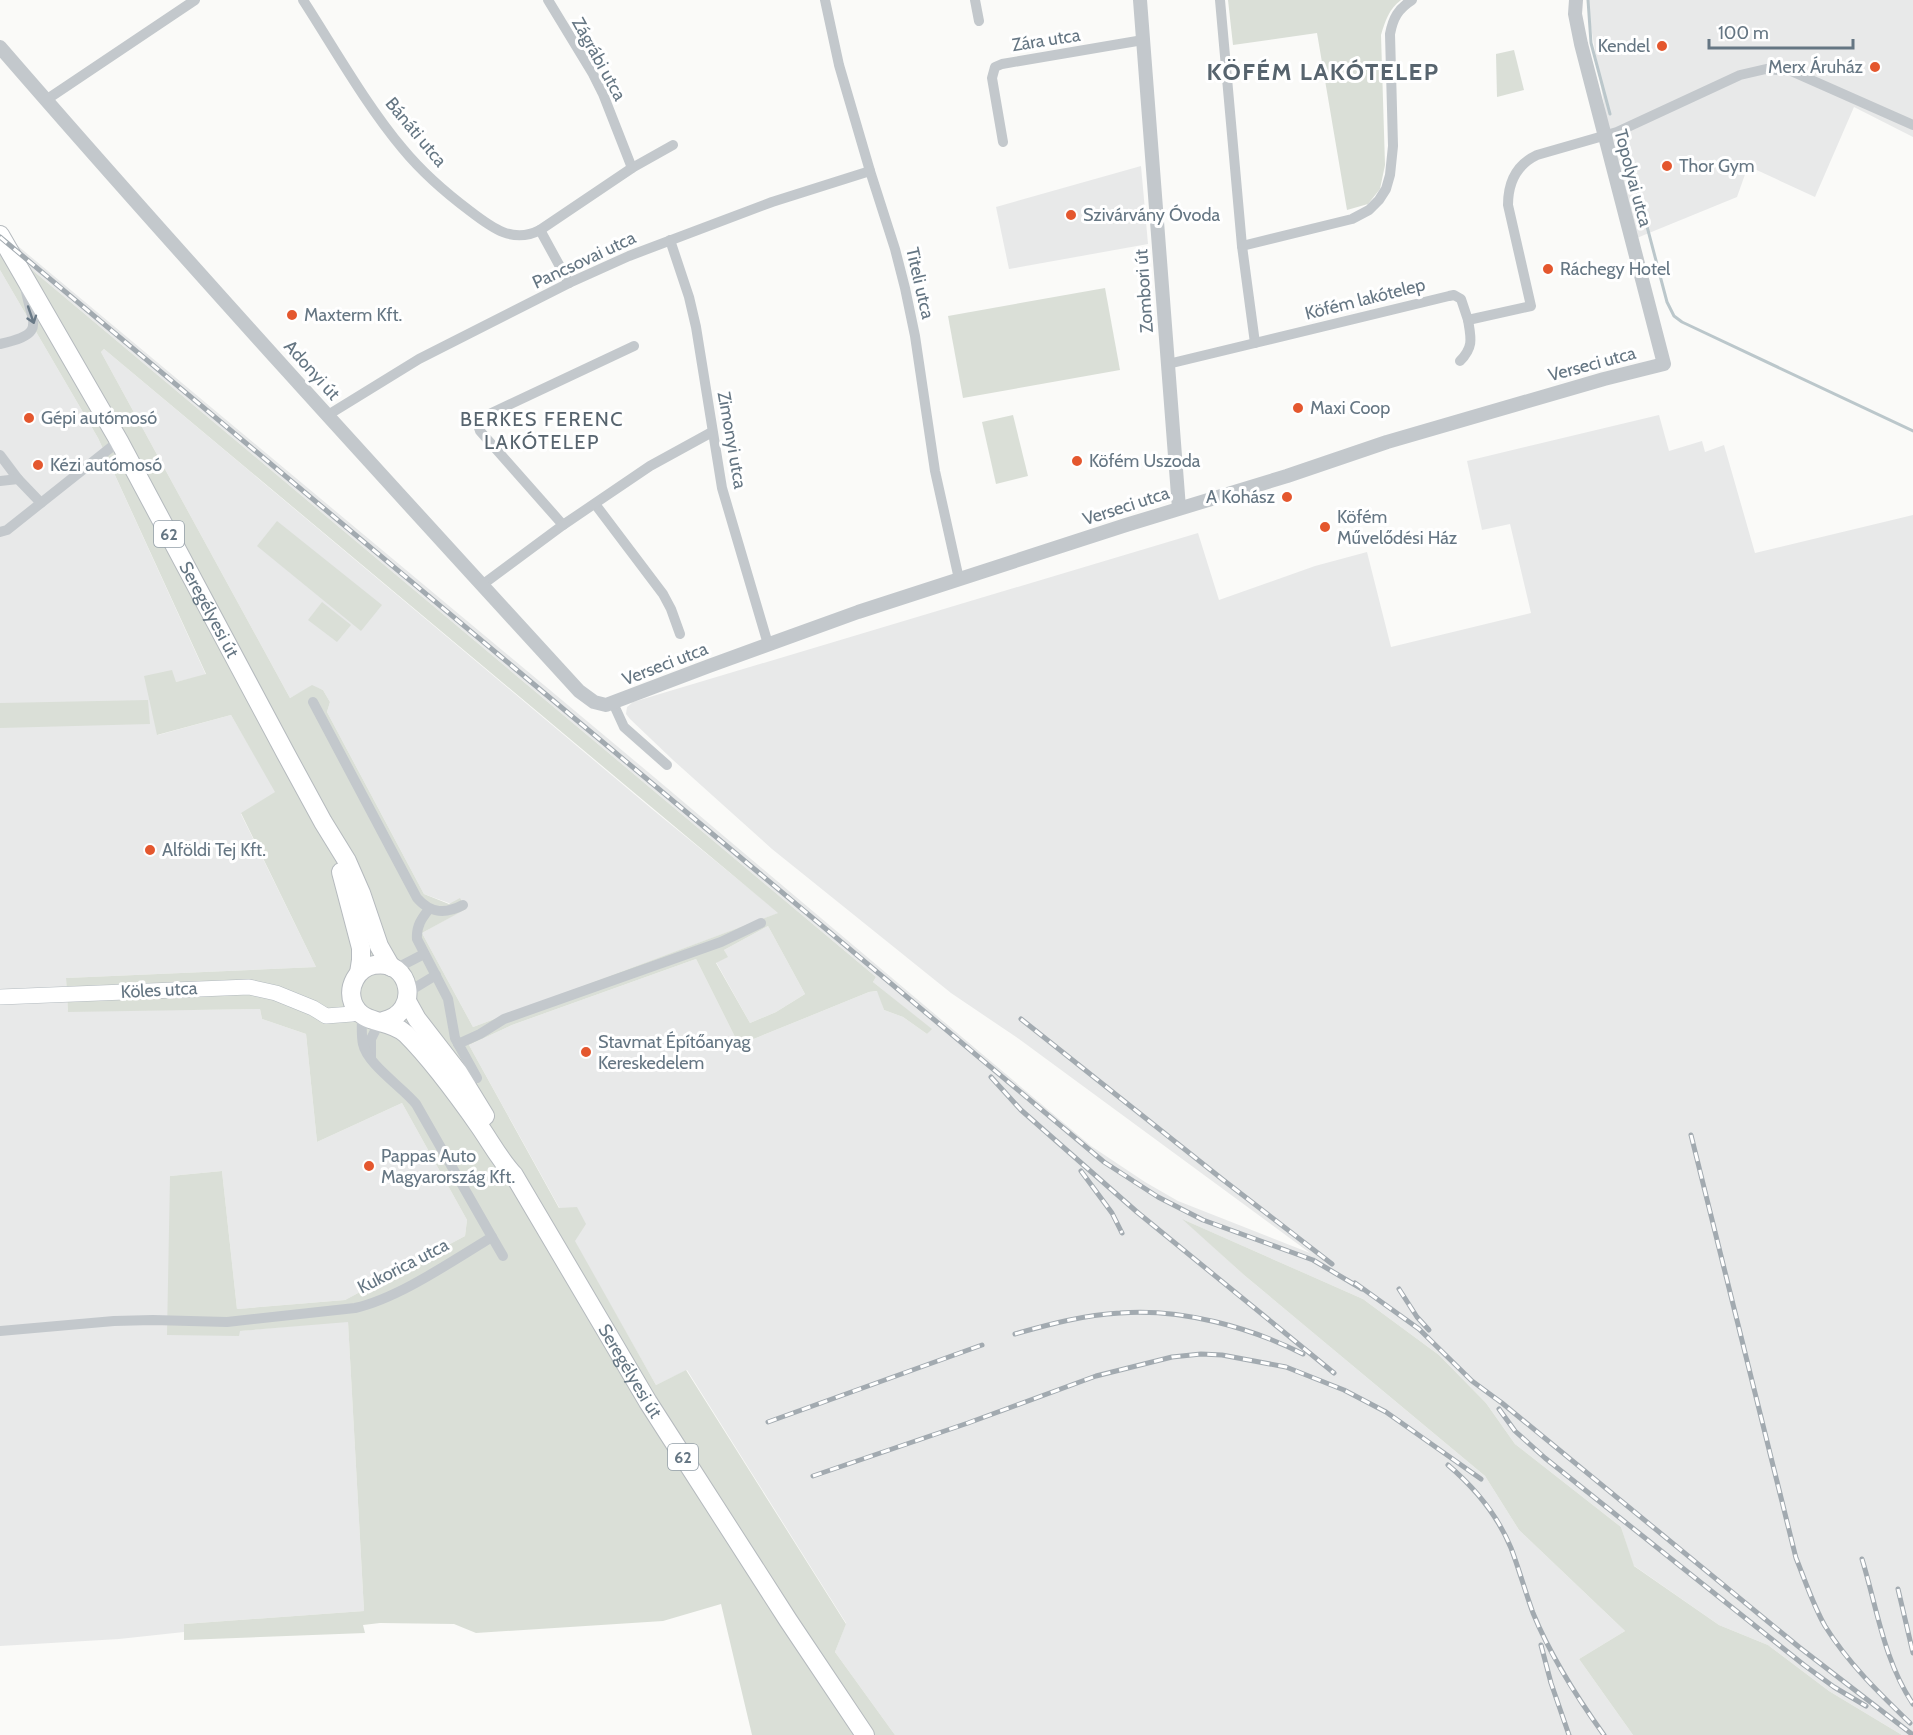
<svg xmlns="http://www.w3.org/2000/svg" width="1913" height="1735" viewBox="0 0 1913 1735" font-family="Cabin,sans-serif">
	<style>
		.built { fill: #e8e9e9 }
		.green { fill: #dadfd7; fill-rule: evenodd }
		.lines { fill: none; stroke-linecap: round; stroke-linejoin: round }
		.stream { stroke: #bbc7cb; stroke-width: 3 }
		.secondary-casing { stroke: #b3babf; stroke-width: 16 }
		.primary-casing { stroke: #b5babe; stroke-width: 20 }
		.minor { stroke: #c3c8cc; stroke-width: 10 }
		.tertiary { stroke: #c3c8cc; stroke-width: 14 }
		.secondary { stroke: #fff; stroke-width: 15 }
		.primary { stroke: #fff; stroke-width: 18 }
		.rail-casing { stroke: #a2aab0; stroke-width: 5 }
		.rail { stroke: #fff; stroke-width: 3; stroke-dasharray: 9; stroke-linecap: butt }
		.oneway { stroke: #6a7a87 }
		.poi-dot { fill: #e4572e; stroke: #fff; stroke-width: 2 }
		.labels { text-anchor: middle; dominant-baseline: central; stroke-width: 6; stroke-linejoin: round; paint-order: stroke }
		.shield { fill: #fff; stroke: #939fa8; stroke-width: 1.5 }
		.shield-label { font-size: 16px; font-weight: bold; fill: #657683 }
		.street-label { font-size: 18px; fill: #657683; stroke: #fff }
		.poi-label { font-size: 18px; fill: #657683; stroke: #fff; text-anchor: start }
		.neighbourhood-label { font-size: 20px; letter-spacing: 1.5px; fill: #57646e; stroke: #fff }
		.district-label { font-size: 24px; font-weight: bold; letter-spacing: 1.5px; fill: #57646e; stroke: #fff }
	</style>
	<rect width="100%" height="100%" fill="#fafaf8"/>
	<!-- built -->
	<g class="built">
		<path d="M 1588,0 L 1913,0 L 1913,137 L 1854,107 L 1815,197 L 1748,166 L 1737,197 L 1627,242 L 1588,9 Z"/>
		<path d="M 1141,166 L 1148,244 L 1009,269 L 996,207 Z"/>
		<path d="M 0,231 L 654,777 L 1091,1146 L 1145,1182 L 1178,1201 L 1310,1253 L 1019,1039 L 951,993 L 772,849 L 673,760 L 630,719 L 626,714 L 627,707 L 633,702 L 1198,533 L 1219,600 L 1315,566 L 1367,552 L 1391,647 L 1531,613 L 1510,524 L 1482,530 L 1467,461 L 1659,415 L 1669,451 L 1702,441 L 1705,452 L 1724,445 L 1755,553 L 1913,515 L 1913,1735 L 1902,1735 L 1829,1691 L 1768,1645 L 1719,1625 L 1633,1565 L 1621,1527 L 1515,1444 L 1486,1403 L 1439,1355 L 1363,1299 L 1184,1220 L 1244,1275 L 1485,1476 L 1519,1530 L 1625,1631 L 1579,1659 L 1633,1735 L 895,1735 L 835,1652 L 846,1623 L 687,1370 L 656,1385 L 574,1241 L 560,1209 L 469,1045 L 512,1025 L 696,959 L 739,1045 L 869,992 L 878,991 L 884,1010 L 903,1017 L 927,1034 L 931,1029 L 873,982 L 876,977 L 0,243 Z"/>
		<path d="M 0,270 L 98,438 L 206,675 L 176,682 L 158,735 L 231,715 L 276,792 L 241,814 L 316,967 L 66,978 L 68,1011 L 260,1009 L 262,1019 L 306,1034 L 317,1142 L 402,1103 L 467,1220 L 465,1236 L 345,1300 L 237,1309 L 222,1171 L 170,1176 L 239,1336 L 239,1331 L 348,1321 L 364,1611 L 184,1624 L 184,1632 L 119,1639 L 0,1646 Z"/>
		<path d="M 104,349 L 652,809 L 779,913 L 473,1027 L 422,933 L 465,909 L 424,894 L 327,712 L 330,702 L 323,690 L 312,686 L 290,698 L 101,352 Z"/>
		<path d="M 768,926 L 805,994 L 776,1012 L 750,1023 L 716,962 L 727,957 L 724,950 Z"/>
	</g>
	<!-- green -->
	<g class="green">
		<path d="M 1228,0 L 1401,0 C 1389,9 1385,21 1381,35 L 1385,165 L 1380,189 L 1368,204 L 1347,210 L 1317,33 L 1233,45 Z"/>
		<path d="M 1514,50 L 1524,90 L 1497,97 L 1496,54 Z"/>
		<path d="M 0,243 L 876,977 L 873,982 L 932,1029 L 927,1034 L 903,1017 L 884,1010 L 877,991 L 869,992 L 739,1045 L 696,959 L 512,1025 L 469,1045 L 559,1208 L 577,1207 L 586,1224 L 575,1241 L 656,1385 L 686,1370 L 846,1624 L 835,1652 L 895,1735 L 752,1735 L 721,1604 L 663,1621 L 476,1633 L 454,1624 L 380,1623 L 363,1625 L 365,1633 L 184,1640 L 184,1624 L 364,1611 L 348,1322 L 240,1331 L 239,1336 L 167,1335 L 170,1176 L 222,1171 L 237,1309 L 345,1300 L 465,1236 L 467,1220 L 402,1103 L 317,1142 L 306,1034 L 262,1019 L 260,1009 L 68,1012 L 66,978 L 316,967 L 241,813 L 275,792 L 231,715 L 157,735 L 144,676 L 172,670 L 176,682 L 206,674 L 98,438 L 0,270 ZM 104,349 L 778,913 L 473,1027 L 422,933 L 466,909 L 460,898 L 449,904 L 424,894 L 327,712 L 330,702 L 323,690 L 312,685 L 290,698 L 101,352 ZM 768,926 L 805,994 L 776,1012 L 750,1023 L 716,963 L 728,957 L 724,950 Z"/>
		<path d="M 1105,288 L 1120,370 L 963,398 L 948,316 Z"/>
		<path d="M 1013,415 L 1028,476 L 996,484 L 982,422 Z"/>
		<path d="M 277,521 L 382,605 L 361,631 L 257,546 Z"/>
		<path d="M 322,602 L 351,625 L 337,642 L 308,620 Z"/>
		<path d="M 148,700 L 150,724 L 0,728 L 0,703 Z"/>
		<path d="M 1182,1219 L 1363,1299 L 1439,1355 L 1486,1403 L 1515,1444 L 1621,1527 L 1634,1566 L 1719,1625 L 1768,1645 L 1829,1691 L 1902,1735 L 1633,1735 L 1579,1659 L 1625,1631 L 1519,1530 L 1485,1476 L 1244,1275 Z"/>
	</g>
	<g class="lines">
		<!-- stream -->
		<g class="stream">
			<path d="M 1588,0 L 1591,43 L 1610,114"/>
			<path d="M 1622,155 L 1640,200 L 1667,302 L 1674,316 L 1682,322 L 1913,431"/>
		</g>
		<defs>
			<path id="secondary" d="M 0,997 L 249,987 L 276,993 L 313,1008 L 326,1016 L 352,1014 L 358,1011"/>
			<g id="primary">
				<path id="s1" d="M 0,235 L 119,441 L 286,754 L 323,822 L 347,861 L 361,893 L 379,946 L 391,967"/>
				<path d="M 341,872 L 361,948 L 361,960 L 359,973"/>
				<path d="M 407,1001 L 417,1019 L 458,1072 L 485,1116"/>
				<path id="s2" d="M 383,1021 C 422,1013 411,958 374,965 C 357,968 347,987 353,1003 C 362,1026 389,1018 406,1034 C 431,1059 459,1097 480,1127 C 491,1143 500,1160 514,1175 L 648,1402 L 788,1620 L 865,1735"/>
			</g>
		</defs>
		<!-- secondary casing -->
		<use href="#secondary" class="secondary-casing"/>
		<!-- primary casing -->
		<use href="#primary" class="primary-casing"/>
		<!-- minor -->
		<g class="minor">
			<path d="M 303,0 C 334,48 366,105 403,149 C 422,172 446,193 470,211 C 492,228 513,244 540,230 L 632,168 L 673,145"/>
			<path d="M 548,0 L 593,74 L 603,94 L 632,168"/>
			<path d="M 825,0 L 839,65 L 870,171 L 895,249 L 905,288 L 915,336 L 935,471 L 959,579"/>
			<path d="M 975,0 L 979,21"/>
			<path d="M 1220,0 L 1242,246"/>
			<path d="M 1412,0 C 1398,9 1393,18 1390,34 L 1393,146 L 1390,175 L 1386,189 L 1379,200 L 1369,210 L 1352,219 L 1242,246 L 1255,343 L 1449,296 L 1454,295 L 1461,299 L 1468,320 L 1531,306 L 1508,205 C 1508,183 1516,165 1537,155 L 1617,132 L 1740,75 L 1766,69 L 1791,71 L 1913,125"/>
			<path d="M 46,100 L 195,0"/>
			<path d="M 1003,142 L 992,78 L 995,67 L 1002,64 L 1143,40"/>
			<path d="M 540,230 L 569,283"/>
			<path d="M 670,240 L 689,297 L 696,327 L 722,488 L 768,644"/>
			<path d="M 0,344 C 49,333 31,324 25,286"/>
			<path d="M 1460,361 C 1474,347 1471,338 1468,320"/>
			<path d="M 1168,364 L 1255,343"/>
			<path d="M 328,415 L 419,359 L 569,283 L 629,256 L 772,202 L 870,171"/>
			<path d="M 0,455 L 18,479 L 41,503"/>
			<path d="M 0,481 L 18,479"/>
			<path d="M 595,504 L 663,594 L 671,609 L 680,634"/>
			<path d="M 563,525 L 480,431 L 478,425 L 481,418 L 634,346"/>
			<path d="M 0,532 L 7,530 L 119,441"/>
			<path d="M 482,585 L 563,525 L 650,466 L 712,432"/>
			<path d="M 313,702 L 417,898 C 431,914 446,914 463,905"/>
			<path d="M 613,703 L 624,727 L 667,765"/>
			<path d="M 429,909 C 422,918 416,926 417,939 L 448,999 L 455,1038 L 477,1078"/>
			<path d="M 395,969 L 424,954"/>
			<path d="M 408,992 L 436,975"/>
			<path d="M 458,1044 L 480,1034 L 504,1019 L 721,942 L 761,923"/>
			<path d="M 371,1058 L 371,1039 L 380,1021"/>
			<path d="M 492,1237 L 503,1256"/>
			<path d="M 0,1331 L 114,1321 L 153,1320 L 227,1322 L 355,1308 C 399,1298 452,1261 492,1237 L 416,1104 C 402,1087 367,1064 363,1044 C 361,1035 362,1024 362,1015"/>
		</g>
		<!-- tertiary -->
		<g class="tertiary">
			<path d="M 1140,0 L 1179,508"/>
			<path d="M 0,47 C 189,265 384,478 579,691 L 594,702 L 606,705 L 709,666 L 858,612 L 1126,525 L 1287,476 L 1387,442 L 1604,379 L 1664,364 L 1581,44 L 1575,14 L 1576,0"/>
		</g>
		<!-- secondary -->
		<use href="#secondary" class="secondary"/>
		<!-- primary -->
		<use href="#primary" class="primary"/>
		<defs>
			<g id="rail">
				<path d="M 0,237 L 1104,1162 L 1158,1197 L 1203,1220 L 1313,1260 L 1362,1289"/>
				<path d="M 1021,1019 L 1222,1179 L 1332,1264"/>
				<path d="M 991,1077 L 1021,1110 L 1137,1212 L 1334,1373"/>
				<path d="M 1691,1135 L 1796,1558 C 1805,1580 1813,1605 1825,1626 C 1848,1663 1879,1693 1910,1723"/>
				<path d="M 1081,1171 L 1112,1213 L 1122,1233"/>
				<path d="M 1355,1283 L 1419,1329 L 1472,1381 L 1502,1403 L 1799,1647 L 1913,1735"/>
				<path d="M 1399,1289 L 1417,1317 L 1429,1330"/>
				<path d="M 1015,1334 C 1050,1324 1084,1315 1120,1313 C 1180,1308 1250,1327 1303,1354"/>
				<path d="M 1499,1409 L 1515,1431 L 1545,1458 L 1804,1665 L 1834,1687 L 1866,1706"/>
				<path d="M 768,1422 L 982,1345"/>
				<path d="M 1448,1465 C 1475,1488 1497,1514 1511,1548 C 1519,1569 1525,1591 1533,1613 C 1551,1657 1576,1696 1604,1735"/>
				<path d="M 813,1476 L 968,1423 L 1096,1376 L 1172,1357 L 1201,1354 L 1222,1355 L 1286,1367 L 1344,1390 L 1386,1412 L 1481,1479"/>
				<path d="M 1862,1559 C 1877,1608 1884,1661 1913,1704"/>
				<path d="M 1898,1589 L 1913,1653"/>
				<path d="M 1541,1645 L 1551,1683 L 1569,1735"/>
			</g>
		</defs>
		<!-- rail casing -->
		<use href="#rail" class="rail-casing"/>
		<!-- rail -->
		<use href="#rail" class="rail"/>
	</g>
	<!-- one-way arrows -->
	<defs><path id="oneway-shaft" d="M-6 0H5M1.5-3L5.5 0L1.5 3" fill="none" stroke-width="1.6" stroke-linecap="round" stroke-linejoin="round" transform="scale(1.5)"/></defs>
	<use class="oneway" href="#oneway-shaft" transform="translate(31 315) rotate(71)"/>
	<!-- markers -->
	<g class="poi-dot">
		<circle cx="1662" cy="46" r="6"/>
		<circle cx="1875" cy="67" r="6"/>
		<circle cx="1667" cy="166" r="6"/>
		<circle cx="1071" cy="215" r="6"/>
		<circle cx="1548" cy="269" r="6"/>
		<circle cx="292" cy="315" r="6"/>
		<circle cx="1298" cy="408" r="6"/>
		<circle cx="29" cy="418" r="6"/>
		<circle cx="1077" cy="461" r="6"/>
		<circle cx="38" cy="465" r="6"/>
		<circle cx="1287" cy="497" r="6"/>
		<circle cx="1325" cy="527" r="6"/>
		<circle cx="150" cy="850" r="6"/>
		<circle cx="586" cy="1052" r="6"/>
		<circle cx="369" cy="1166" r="6"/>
	</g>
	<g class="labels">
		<!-- shield labels -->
		<g class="shield">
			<rect x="154" y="521" width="30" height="26" rx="4.5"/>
			<rect x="668" y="1444" width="30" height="26" rx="4.5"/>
		</g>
		<g class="shield-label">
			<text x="169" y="534">62</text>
			<text x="683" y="1457">62</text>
		</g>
		<!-- street labels -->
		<g class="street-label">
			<text transform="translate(1046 40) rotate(-9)">Zára utca</text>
			<text transform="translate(599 59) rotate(61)">Zágrábi utca</text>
			<text transform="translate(416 132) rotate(50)">Bánáti utca</text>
			<text transform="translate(1633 178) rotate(75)">Topolyai utca</text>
			<text transform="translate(584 260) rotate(-25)">Pancsovai utca</text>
			<text transform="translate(920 283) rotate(77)">Titeli utca</text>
			<text transform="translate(1144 291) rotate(-94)">Zombori út</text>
			<text transform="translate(1365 299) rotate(-14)">Köfém lakótelep</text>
			<text transform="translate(1592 364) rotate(-15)">Verseci utca</text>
			<text transform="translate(312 370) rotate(48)">Adonyi út</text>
			<text transform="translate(732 440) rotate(80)">Zimonyi utca</text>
			<text transform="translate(1126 506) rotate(-18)">Verseci utca</text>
			<text stroke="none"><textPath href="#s1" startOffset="429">Seregélyesi út</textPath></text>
			<text transform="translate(665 664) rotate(-21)">Verseci utca</text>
			<text transform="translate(159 990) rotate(-3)">Köles utca</text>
			<text transform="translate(403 1266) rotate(-27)">Kukorica utca</text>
			<text stroke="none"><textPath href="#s2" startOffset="609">Seregélyesi út</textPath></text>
		</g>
		<!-- poi labels -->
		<g class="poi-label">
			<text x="1650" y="46" text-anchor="end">Kendel</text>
			<text x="1863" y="67" text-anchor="end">Merx Áruház</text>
			<text x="1679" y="166">Thor Gym</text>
			<text x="1083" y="215">Szivárvány Óvoda</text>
			<text x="1560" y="269">Ráchegy Hotel</text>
			<text x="304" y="315">Maxterm Kft.</text>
			<text x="1310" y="408">Maxi Coop</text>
			<text x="41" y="418">Gépi autómosó</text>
			<text x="1089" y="461">Köfém Uszoda</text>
			<text x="50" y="465">Kézi autómosó</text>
			<text x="1275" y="497" text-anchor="end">A Kohász</text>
			<text x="1337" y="517">Köfém<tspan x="1337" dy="21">Művelődési Ház</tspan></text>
			<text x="162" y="850">Alföldi Tej Kft.</text>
			<text x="598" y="1042">Stavmat Építőanyag<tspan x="598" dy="21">Kereskedelem</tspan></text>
			<text x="381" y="1156">Pappas Auto<tspan x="381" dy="21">Magyarország Kft.</tspan></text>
		</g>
		<!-- neighbourhood labels -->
		<g class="neighbourhood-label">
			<text x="542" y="419">BERKES FERENC<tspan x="542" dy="23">LAKÓTELEP</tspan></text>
		</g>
		<!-- district labels -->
		<g class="district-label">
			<text x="1323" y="71">KÖFÉM LAKÓTELEP</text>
		</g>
	</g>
	<!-- scale -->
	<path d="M1709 39v9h144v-9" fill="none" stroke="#657683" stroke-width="3"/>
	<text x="1718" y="39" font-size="18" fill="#657683" stroke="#ffffff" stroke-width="4.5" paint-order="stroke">100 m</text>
</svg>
